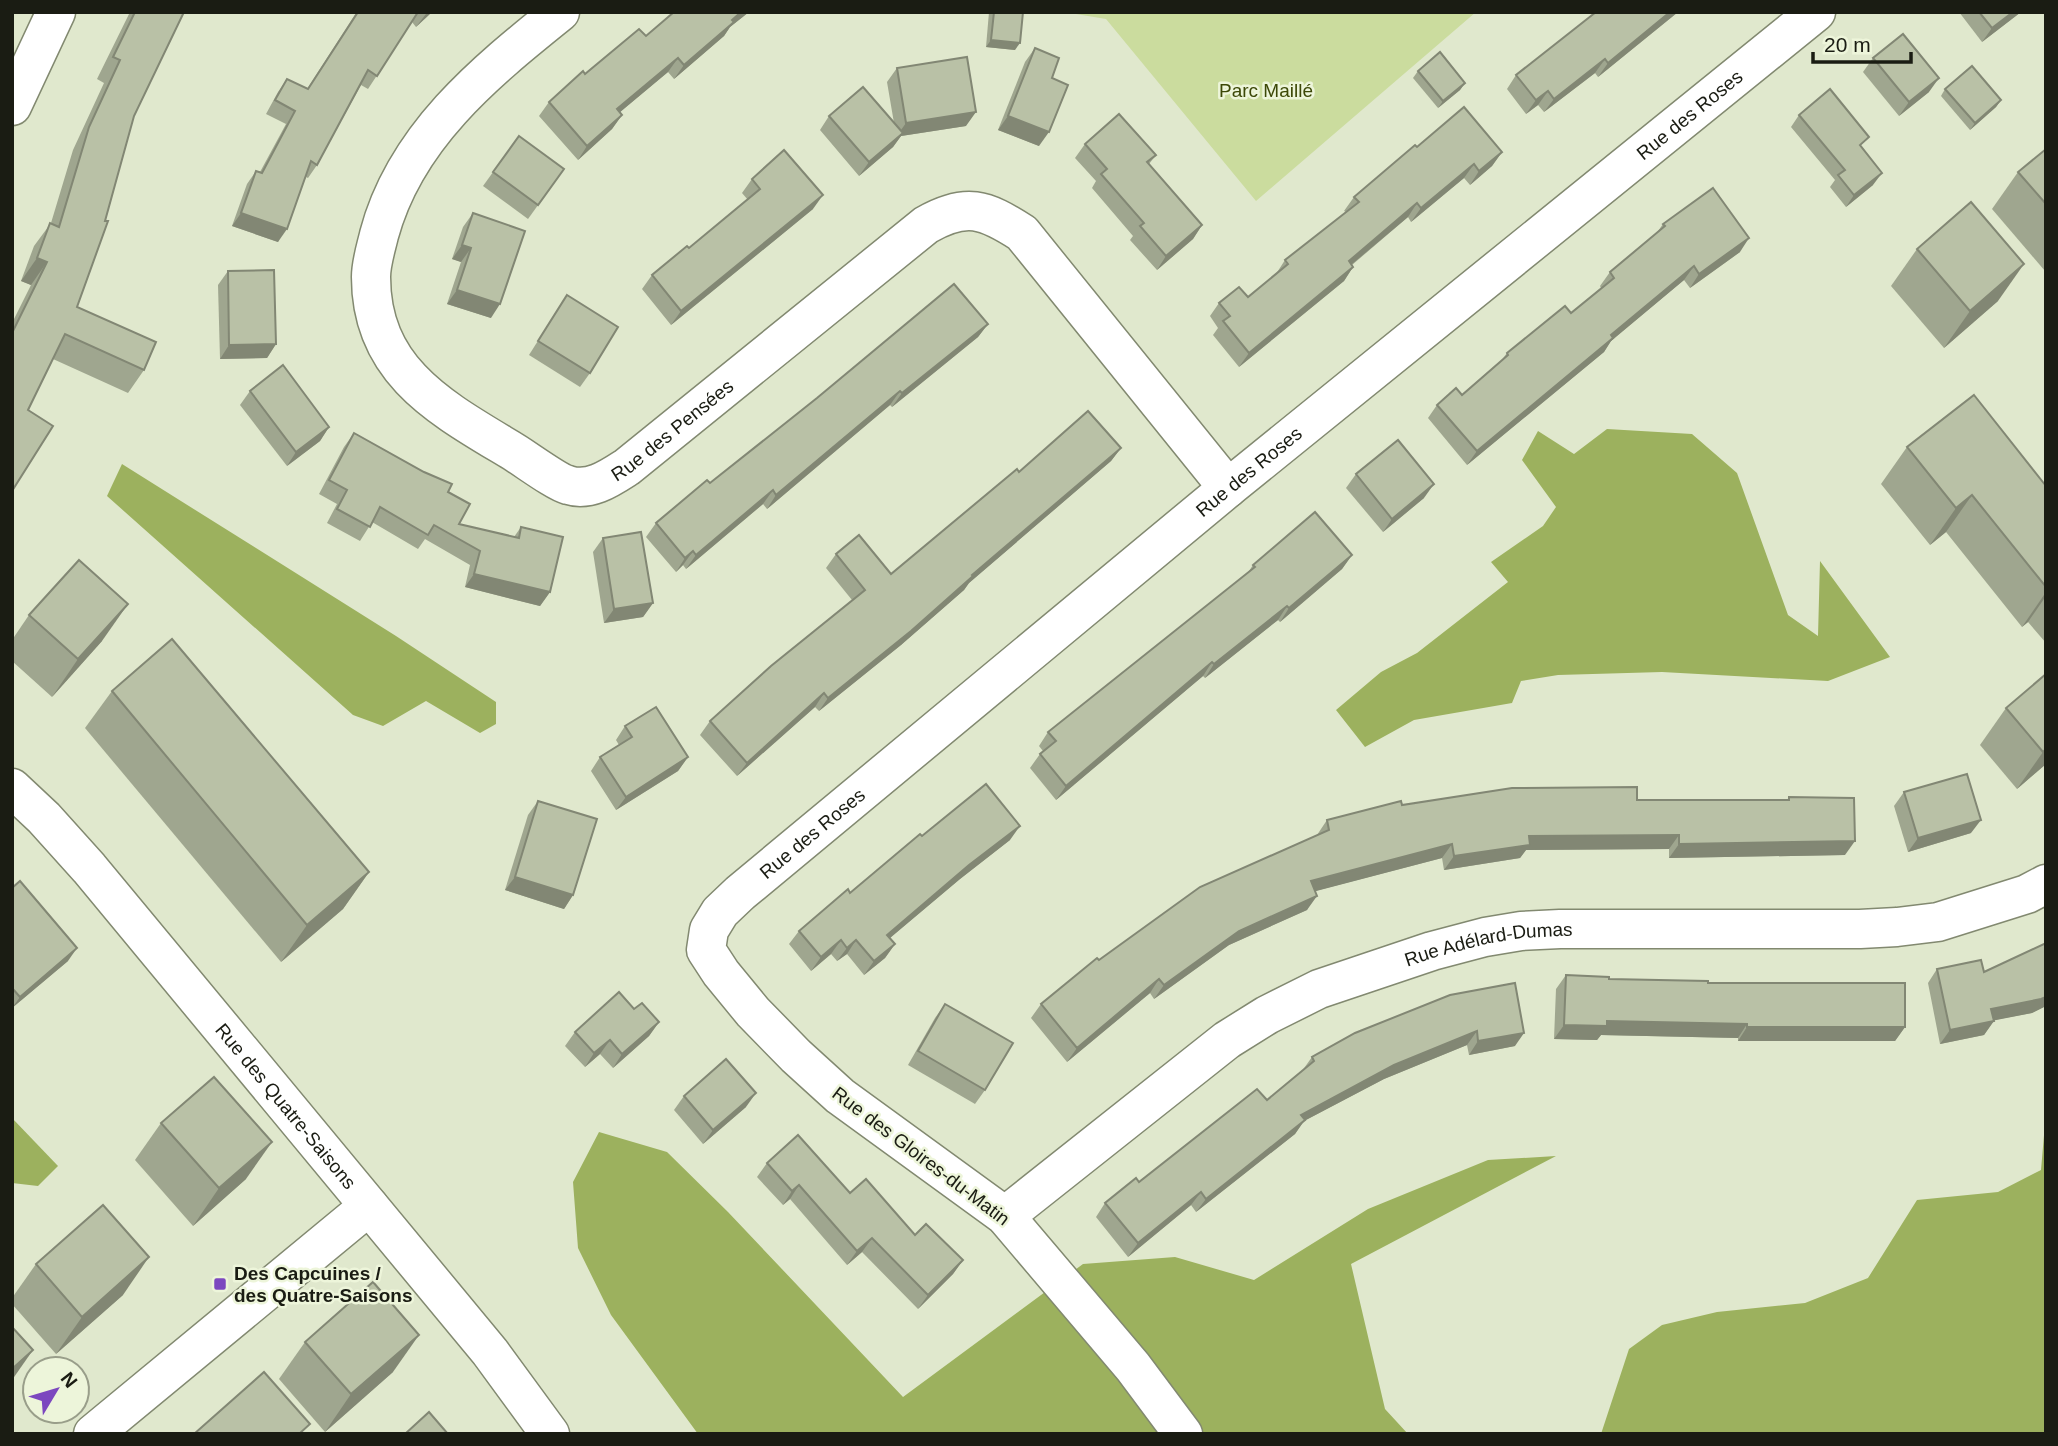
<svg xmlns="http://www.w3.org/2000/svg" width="2058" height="1446" viewBox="0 0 2058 1446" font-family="Arial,sans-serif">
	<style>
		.green { fill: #cbdc9e }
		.forest { fill: #9cb15e }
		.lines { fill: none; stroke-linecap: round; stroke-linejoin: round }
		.minor-casing { stroke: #828970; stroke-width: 41 }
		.minor { stroke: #fff; stroke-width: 38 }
		.wall { fill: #9fa68f }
		.shaded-wall { fill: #828774 }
		.building { fill: #b9c1a6; stroke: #828774; stroke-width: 2 }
		.poi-dot { fill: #7c47bf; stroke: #edf5da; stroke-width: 2.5 }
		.labels { text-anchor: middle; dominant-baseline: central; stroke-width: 5; stroke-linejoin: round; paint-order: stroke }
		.park-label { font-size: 19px; fill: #3c4807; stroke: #edf5da }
		.street-label { font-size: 19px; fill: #1a1c13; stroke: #edf5da }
		.poi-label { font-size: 19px; font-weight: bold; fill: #1a1c13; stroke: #edf5da; text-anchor: start }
	</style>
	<rect width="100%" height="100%" fill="#e0e8cd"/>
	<!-- green -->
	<path class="green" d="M 1064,12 L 1476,12 L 1256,201 L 1106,19 Z"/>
	<!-- forest -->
	<g class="forest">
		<path d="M 1607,429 L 1692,434 L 1737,473 L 1788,615 L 1818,636 L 1820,561 L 1890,657 L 1828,681 L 1662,672 L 1558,675 L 1521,681 L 1512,703 L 1414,720 L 1365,747 L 1336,710 L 1381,672 L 1417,653 L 1508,582 L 1491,562 L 1543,526 L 1556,507 L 1522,460 L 1538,431 L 1574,454 Z"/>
		<path d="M 122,464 L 396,636 L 496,702 L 496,724 L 480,733 L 426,701 L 383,726 L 353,715 L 107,496 Z"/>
		<path d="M 2046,1112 L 2046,1434 L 1601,1434 L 1629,1349 L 1662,1325 L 1717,1312 L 1805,1303 L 1868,1278 L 1917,1200 L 1998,1192 L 2041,1170 Z"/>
		<path d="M 12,1118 L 58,1166 L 38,1186 L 12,1183 Z"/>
		<path d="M 599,1132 L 667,1152 L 728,1212 L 903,1397 L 1083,1264 L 1175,1257 L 1254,1280 L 1368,1209 L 1488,1160 L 1556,1156 L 1351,1264 L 1385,1409 L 1408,1434 L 698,1434 L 611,1315 L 578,1248 L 573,1182 Z"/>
	</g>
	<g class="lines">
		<defs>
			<g id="minor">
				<path id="s1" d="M 560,12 C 484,73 405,137 379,235 C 376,248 371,263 371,277 C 371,370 439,407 509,449 C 523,457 556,482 568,485 C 590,492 610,478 627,467 L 926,225 C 966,202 985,209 1022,233 L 1228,488"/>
				<path d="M 12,106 L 56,12"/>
				<path id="s2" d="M 12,788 L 44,818 L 89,868 L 490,1352 L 550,1434"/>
				<path id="s3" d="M 1005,1216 L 1227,1040 L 1267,1015 L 1319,989 L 1432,951 L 1485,937 L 1521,931 L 1560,929 L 1860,929 L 1897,927 L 1938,922 L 2027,894 L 2046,884"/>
				<path d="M 93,1434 L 369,1206"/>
				<path id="s4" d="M 1183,1434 L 1133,1367 L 1005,1216 L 840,1096 L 796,1056 L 753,1012 L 721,973 L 706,950 L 709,930 L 720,912 L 740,893 L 1228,488 L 1816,12"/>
			</g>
		</defs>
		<!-- minor casing -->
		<use href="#minor" class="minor-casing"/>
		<!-- minor -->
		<use href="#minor" class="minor"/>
	</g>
	<!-- wall -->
	<g class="wall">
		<path d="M 130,12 L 184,12 L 134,116 L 77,307 L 144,370 L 128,393 L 53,359 L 28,410 L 12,491 L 12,323 L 31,285 L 21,281 L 34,246 L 51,223 L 73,150 L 104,83 L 97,79 Z"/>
		<path d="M 355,12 L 432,12 L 416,27 L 412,22 L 368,89 L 361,85 L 317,165 L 308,178 L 306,177 L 278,242 L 232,226 L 247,184 L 256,171 L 260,172 L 286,124 L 266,114 L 278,92 L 287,79 L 307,89 L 356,13 Z"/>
		<path d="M 672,12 L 749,12 L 730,27 L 724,36 L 674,79 L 668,72 L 620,112 L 622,115 L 612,129 L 578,160 L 539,116 L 549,102 L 585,74 L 646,36 L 673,13 Z"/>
		<path d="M 989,12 L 1023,12 L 1015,50 L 986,47 Z"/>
		<path d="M 1596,12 L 1678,12 L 1598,77 L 1595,73 L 1544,112 L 1538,105 L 1526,114 L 1507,89 L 1516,75 Z"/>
		<path d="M 1959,12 L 2021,12 L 1982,42 Z"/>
		<path d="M 1035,48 L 1052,78 L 1039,146 L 998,130 L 1025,62 Z"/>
		<path d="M 1873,58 L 1929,92 L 1899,116 L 1863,72 Z"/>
		<path d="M 897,68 L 966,126 L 901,136 L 893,147 L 859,176 L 820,130 L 829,116 L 894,123 L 887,82 Z"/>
		<path d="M 1418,71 L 1465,83 L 1460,90 L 1438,108 L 1413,78 Z"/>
		<path d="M 1945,89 L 2001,100 L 1996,107 L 1970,130 L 1941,96 Z"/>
		<path d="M 1799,115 L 1862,148 L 1873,185 L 1846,207 L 1830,187 L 1835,180 L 1791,127 Z"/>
		<path d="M 519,136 L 564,169 L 528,219 L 483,186 Z"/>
		<path d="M 1085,144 L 1156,155 L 1149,164 L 1202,225 L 1193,239 L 1157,270 L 1130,240 L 1133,236 L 1092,188 L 1096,181 L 1075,158 Z"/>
		<path d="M 1417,147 L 1502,152 L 1492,166 L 1470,185 L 1464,178 L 1411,222 L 1408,217 L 1352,265 L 1353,267 L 1344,281 L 1239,367 L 1213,335 L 1218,328 L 1210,316 L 1219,303 L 1248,297 L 1276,274 L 1285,260 L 1346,212 L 1344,211 L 1354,197 Z"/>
		<path d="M 2046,149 L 2046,270 L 2045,271 L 1992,209 L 2018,172 Z"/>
		<path d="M 752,179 L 813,209 L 671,325 L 642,289 L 652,275 L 689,248 L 748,200 L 742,193 Z"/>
		<path d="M 473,213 L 491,318 L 447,304 L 461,262 L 452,259 L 463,227 Z"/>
		<path d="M 1663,224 L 1740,252 L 1690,288 L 1684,280 L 1611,341 L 1604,352 L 1467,465 L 1428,418 L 1437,405 L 1462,395 L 1501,361 L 1507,353 L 1571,313 L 1601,288 L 1600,286 L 1610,272 L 1656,234 Z"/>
		<path d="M 1917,249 L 1998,301 L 1944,348 L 1891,286 Z"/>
		<path d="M 228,271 L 276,344 L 267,358 L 220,359 L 218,285 Z"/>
		<path d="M 567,295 L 590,373 L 580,387 L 529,355 Z"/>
		<path d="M 988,324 L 978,337 L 892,407 L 890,405 L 767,509 L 763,504 L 686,569 L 683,565 L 676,572 L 646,537 L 656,523 L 710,483 Z"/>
		<path d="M 250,391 L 329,427 L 320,441 L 287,466 L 240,405 Z"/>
		<path d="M 354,433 L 448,492 L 459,524 L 514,537 L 521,527 L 550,592 L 540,606 L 465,587 L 470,565 L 425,539 L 418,549 L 372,522 L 360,541 L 327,523 L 337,504 L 319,494 L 344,447 Z"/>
		<path d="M 1907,447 L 2046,486 L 2046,643 L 2028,622 L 2022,627 L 1946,532 L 1930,545 L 1881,484 Z"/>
		<path d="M 1121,448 L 1111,461 L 969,583 L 964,590 L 901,645 L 819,711 L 815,707 L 737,776 L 700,735 L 710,721 L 852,600 L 826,568 L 836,554 L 891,574 L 1019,472 Z"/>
		<path d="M 1356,474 L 1424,498 L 1383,532 L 1346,488 Z"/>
		<path d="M 603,538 L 653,603 L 643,617 L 604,623 L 593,552 Z"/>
		<path d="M 1352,555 L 1342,569 L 1280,622 L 1278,620 L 1205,678 L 1203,676 L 1056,800 L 1030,768 L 1040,754 L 1043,751 L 1039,746 L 1048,732 L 1247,574 L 1253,565 Z"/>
		<path d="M 29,615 L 102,641 L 52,697 L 12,661 L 12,640 Z"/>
		<path d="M 2046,674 L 2046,764 L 2017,789 L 1980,745 L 2006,708 Z"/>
		<path d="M 112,691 L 369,872 L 343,909 L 281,962 L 85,728 Z"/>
		<path d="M 625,726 L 688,757 L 678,771 L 616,810 L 591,771 L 600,757 L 619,745 L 616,740 Z"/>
		<path d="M 1904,792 L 1971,833 L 1908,852 L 1894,806 Z"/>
		<path d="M 1789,797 L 1845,855 L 1669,858 L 1669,849 L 1526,850 L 1520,858 L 1444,870 L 1442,858 L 1315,891 L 1307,910 L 1229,945 L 1154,999 L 1150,993 L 1067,1062 L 1031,1018 L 1041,1004 L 1099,960 L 1317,835 L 1327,820 L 1402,805 L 1637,800 L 1787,800 Z"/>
		<path d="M 538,801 L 573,895 L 564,909 L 505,890 L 528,815 Z"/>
		<path d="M 922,836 L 1010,840 L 960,879 L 890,938 L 895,944 L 885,958 L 864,975 L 847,954 L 837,961 L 831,954 L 811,971 L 789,944 L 799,931 L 850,893 Z"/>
		<path d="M 12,888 L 68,961 L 12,1008 Z"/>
		<path d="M 2046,943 L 2046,1006 L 2032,1013 L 1994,1020 L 1984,1035 L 1940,1044 L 1928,983 L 1937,969 L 1984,972 Z"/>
		<path d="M 1566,975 L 1609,979 L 1708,983 L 1905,1027 L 1895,1041 L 1738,1041 L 1738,1038 L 1601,1035 L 1597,1040 L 1554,1039 L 1556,989 Z"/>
		<path d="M 1450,995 L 1515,1046 L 1469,1055 L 1467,1045 L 1384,1079 L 1304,1121 L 1295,1134 L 1196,1212 L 1191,1205 L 1128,1257 L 1096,1217 L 1105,1203 L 1267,1100 L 1302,1071 L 1312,1057 Z"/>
		<path d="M 945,1004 L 985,1090 L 975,1104 L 908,1065 L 935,1018 Z"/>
		<path d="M 634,1009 L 659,1022 L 649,1036 L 613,1068 L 600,1054 L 585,1067 L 565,1046 L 575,1032 Z"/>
		<path d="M 684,1096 L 746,1107 L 703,1144 L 674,1110 Z"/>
		<path d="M 161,1123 L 246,1179 L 193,1226 L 135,1160 Z"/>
		<path d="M 767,1163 L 850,1193 L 915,1235 L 963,1260 L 953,1274 L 918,1309 L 862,1252 L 847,1265 L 790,1199 L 783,1205 L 757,1177 Z"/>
		<path d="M 36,1264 L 123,1295 L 56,1354 L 12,1304 L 12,1298 Z"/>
		<path d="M 305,1342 L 393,1372 L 325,1432 L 279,1379 Z"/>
	</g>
	<!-- shaded-wall -->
	<g class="shaded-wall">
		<path d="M 428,12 L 432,12 L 416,27 L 426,14 Z"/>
		<path d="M 741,12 L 749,12 L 730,27 L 724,36 L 674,79 L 684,65 Z"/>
		<path d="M 1670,12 L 1678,12 L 1598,77 L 1608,63 Z"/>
		<path d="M 2013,12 L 2021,12 L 1982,42 L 1992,28 Z"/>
		<path d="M 991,40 L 1020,43 L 1015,50 L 986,47 Z"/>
		<path d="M 678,58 L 668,72 L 607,123 L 617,109 Z"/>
		<path d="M 1605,59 L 1595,73 L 1544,112 L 1554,99 Z"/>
		<path d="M 1939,78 L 1929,92 L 1899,116 L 1909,102 Z"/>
		<path d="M 1465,83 L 1460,90 L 1438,108 L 1443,101 Z"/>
		<path d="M 1548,91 L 1538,105 L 1526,114 L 1536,100 Z"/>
		<path d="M 2001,100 L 1996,107 L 1970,130 L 1975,123 Z"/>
		<path d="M 976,112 L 966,126 L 901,136 L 893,147 L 859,176 L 869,162 L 896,137 L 906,123 Z"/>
		<path d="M 622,115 L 612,129 L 578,160 L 587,146 Z"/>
		<path d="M 1008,116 L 1049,132 L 1039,146 L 998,130 Z"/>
		<path d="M 1502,152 L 1492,166 L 1470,185 L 1479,171 Z"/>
		<path d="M 1474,164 L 1464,178 L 1411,222 L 1421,208 Z"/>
		<path d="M 1882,173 L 1873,185 L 1846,207 L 1854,195 Z"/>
		<path d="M 823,195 L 813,209 L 671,325 L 681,311 Z"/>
		<path d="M 1417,203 L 1408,217 L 1339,275 L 1349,261 Z"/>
		<path d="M 241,213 L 287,229 L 278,242 L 232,226 Z"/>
		<path d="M 1202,225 L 1193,239 L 1157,270 L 1166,256 Z"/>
		<path d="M 1749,238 L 1740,252 L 1690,288 L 1699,274 Z"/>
		<path d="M 462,245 L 471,248 L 461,262 L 452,259 Z"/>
		<path d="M 37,258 L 47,262 L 31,285 L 21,281 Z"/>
		<path d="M 2024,264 L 1998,301 L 1944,348 L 1970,311 Z"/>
		<path d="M 1694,266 L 1684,280 L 1611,341 L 1604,352 L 1467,465 L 1477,451 L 1611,335 Z"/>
		<path d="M 1353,267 L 1344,281 L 1239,367 L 1249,353 Z"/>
		<path d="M 457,290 L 500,304 L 491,318 L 447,304 Z"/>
		<path d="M 988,324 L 978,337 L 892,407 L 902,393 Z"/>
		<path d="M 276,344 L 267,358 L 220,359 L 229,345 Z"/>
		<path d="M 900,391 L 890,405 L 767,509 L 776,495 Z"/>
		<path d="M 329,427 L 320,441 L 287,466 L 296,452 Z"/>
		<path d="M 1121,448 L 1111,461 L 969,583 L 964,590 L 901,645 L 819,711 L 828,698 Z"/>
		<path d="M 1434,484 L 1424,498 L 1383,532 L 1392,519 Z"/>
		<path d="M 773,490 L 763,504 L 686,569 L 696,555 Z"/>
		<path d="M 1972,495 L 1946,532 L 1930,545 L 1956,508 Z"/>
		<path d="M 693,551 L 683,565 L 676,572 L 685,558 Z"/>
		<path d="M 1352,555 L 1342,569 L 1280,622 L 1289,608 Z"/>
		<path d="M 474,574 L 550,592 L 540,606 L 465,587 Z"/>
		<path d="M 2046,592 L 2046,596 L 2028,622 L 2022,627 Z"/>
		<path d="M 653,603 L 643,617 L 604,623 L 614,609 Z"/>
		<path d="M 128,604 L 102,641 L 52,697 L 78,659 Z"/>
		<path d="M 1287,606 L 1278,620 L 1205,678 L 1214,664 Z"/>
		<path d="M 1212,662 L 1203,676 L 1056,800 L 1066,786 Z"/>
		<path d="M 824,693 L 815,707 L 737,776 L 747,763 Z"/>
		<path d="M 2046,749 L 2046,764 L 2017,789 L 2043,752 Z"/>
		<path d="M 688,757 L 678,771 L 616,810 L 626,797 Z"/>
		<path d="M 1981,820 L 1971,833 L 1908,852 L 1918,838 Z"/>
		<path d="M 1020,826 L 1010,840 L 960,879 L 878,948 L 887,935 L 969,865 Z"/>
		<path d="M 1679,835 L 1669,849 L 1526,850 L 1520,858 L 1444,870 L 1454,856 L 1529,836 Z"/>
		<path d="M 1855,841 L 1845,855 L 1669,858 L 1679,844 Z"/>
		<path d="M 1452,844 L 1442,858 L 1301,895 L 1311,881 Z"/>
		<path d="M 369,872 L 343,909 L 281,962 L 307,925 Z"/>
		<path d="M 515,877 L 573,895 L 564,909 L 505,890 Z"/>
		<path d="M 1317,896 L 1307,910 L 1229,945 L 1154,999 L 1164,985 L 1239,931 Z"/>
		<path d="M 841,940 L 831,954 L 811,971 L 821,957 Z"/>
		<path d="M 856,940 L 847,954 L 837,961 L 847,948 Z"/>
		<path d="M 895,944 L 885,958 L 864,975 L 874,961 Z"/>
		<path d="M 77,948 L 68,961 L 12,1008 L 20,997 Z"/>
		<path d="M 1159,979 L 1150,993 L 1067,1062 L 1077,1048 Z"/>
		<path d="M 2046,997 L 2046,1006 L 2032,1013 L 1981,1023 L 1991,1009 Z"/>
		<path d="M 1607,1021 L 1747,1024 L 1738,1038 L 1601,1035 L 1597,1040 L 1554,1039 L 1564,1025 Z"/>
		<path d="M 1994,1021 L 1984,1035 L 1940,1044 L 1950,1030 Z"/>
		<path d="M 659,1022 L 649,1036 L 613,1068 L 622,1054 Z"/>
		<path d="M 1747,1027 L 1905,1027 L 1895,1041 L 1738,1041 Z"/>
		<path d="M 1477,1031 L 1467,1045 L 1384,1079 L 1304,1121 L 1295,1134 L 1196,1212 L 1206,1199 L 1301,1115 L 1394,1065 Z"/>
		<path d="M 1524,1033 L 1515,1046 L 1469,1055 L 1478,1041 Z"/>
		<path d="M 610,1040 L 600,1054 L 585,1067 L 594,1053 Z"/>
		<path d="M 756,1093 L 746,1107 L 703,1144 L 713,1130 Z"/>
		<path d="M 272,1142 L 246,1179 L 193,1226 L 219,1188 Z"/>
		<path d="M 799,1185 L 790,1199 L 783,1205 L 792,1191 Z"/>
		<path d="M 1201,1192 L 1191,1205 L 1128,1257 L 1138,1243 Z"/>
		<path d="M 872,1238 L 862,1252 L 847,1265 L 857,1251 Z"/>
		<path d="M 149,1257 L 123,1295 L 56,1354 L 82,1317 Z"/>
		<path d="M 963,1260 L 953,1274 L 918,1309 L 928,1295 Z"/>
		<path d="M 419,1335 L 393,1372 L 325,1432 L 351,1394 Z"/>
		<path d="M 33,1350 L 12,1380 L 12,1369 Z"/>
	</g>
	<!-- building -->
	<g class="building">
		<path d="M 135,12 L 184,12 L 134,116 L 105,221 L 108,221 L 77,307 L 156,342 L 144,370 L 65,334 L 28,410 L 53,426 L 12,491 L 12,333 L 47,262 L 37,258 L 50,223 L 59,227 L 89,127 L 120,60 L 113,57 Z"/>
		<path d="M 358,12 L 418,12 L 377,76 L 368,70 L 317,165 L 311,161 L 287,229 L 241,213 L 256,171 L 262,173 L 295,111 L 275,100 L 287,79 L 308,89 Z"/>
		<path d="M 674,12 L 741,12 L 732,20 L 734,22 L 684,65 L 678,58 L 617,109 L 622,115 L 587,146 L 549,102 L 583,71 L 585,74 L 639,29 L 646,36 Z"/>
		<path d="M 994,12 L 1023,12 L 1020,43 L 991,40 Z"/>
		<path d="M 1596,12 L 1670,12 L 1608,63 L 1605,59 L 1554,99 L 1548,91 L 1536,100 L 1516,75 Z"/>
		<path d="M 1979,12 L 2013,12 L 1992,28 Z"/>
		<path d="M 1903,34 L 1939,78 L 1909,102 L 1873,58 Z"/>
		<path d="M 1035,48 L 1059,58 L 1052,78 L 1068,85 L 1049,132 L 1008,116 Z"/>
		<path d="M 1440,52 L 1465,83 L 1443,101 L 1418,71 Z"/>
		<path d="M 967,57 L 976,112 L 906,123 L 897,68 Z"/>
		<path d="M 1972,66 L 2001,100 L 1975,123 L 1945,89 Z"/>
		<path d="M 863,87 L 903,133 L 869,162 L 829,116 Z"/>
		<path d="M 1830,89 L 1869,137 L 1860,145 L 1882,173 L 1854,195 L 1838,175 L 1845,170 L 1799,115 Z"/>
		<path d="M 1464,107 L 1502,152 L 1479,171 L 1474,164 L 1421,208 L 1417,203 L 1349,261 L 1353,267 L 1249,353 L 1223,321 L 1230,316 L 1219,303 L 1239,287 L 1248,297 L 1288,264 L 1285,260 L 1359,202 L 1354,197 L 1415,145 L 1417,147 Z"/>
		<path d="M 1119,114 L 1156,155 L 1147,162 L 1202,225 L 1166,256 L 1140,226 L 1144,223 L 1101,174 L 1107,169 L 1085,144 Z"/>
		<path d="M 519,136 L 564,169 L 538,205 L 493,172 Z"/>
		<path d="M 2046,149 L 2046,204 L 2018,172 Z"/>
		<path d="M 784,150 L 823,195 L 681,311 L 652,275 L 687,246 L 689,248 L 760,189 L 752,179 Z"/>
		<path d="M 1713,188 L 1749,238 L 1699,274 L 1694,266 L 1611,335 L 1613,338 L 1477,451 L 1437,405 L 1456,388 L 1462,395 L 1508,355 L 1507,353 L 1565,306 L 1571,313 L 1614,278 L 1610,272 L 1665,226 L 1663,224 Z"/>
		<path d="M 1971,202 L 2024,264 L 1970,311 L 1917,249 Z"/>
		<path d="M 473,213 L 525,231 L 500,304 L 457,290 L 471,248 L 462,245 Z"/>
		<path d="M 274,270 L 276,344 L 229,345 L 228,271 Z"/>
		<path d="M 954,284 L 988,324 L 902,393 L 900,391 L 776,495 L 773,490 L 696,555 L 693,551 L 685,558 L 656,523 L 707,480 L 710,483 L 817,398 Z"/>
		<path d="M 567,295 L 618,327 L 590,373 L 538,341 Z"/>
		<path d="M 283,365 L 329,427 L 296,452 L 250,391 Z"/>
		<path d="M 1974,395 L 2046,486 L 2046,587 L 1972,495 L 1956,508 L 1907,447 Z"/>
		<path d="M 1088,411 L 1121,448 L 972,575 L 973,576 L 911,631 L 828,698 L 824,693 L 747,763 L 710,721 L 771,666 L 865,590 L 836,554 L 859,535 L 891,574 L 1017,469 L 1019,472 Z"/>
		<path d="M 354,433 L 424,472 L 452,484 L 448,492 L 470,504 L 459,524 L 519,538 L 521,527 L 563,537 L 550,592 L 474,574 L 480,551 L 434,525 L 428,535 L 380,507 L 370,527 L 337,509 L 347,490 L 329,480 Z"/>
		<path d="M 1398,440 L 1434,484 L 1392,519 L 1356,474 Z"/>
		<path d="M 1315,512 L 1352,555 L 1289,608 L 1287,606 L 1214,664 L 1212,662 L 1066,786 L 1040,754 L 1056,741 L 1048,732 L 1255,567 L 1253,565 Z"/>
		<path d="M 641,532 L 653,603 L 614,609 L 603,538 Z"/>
		<path d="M 79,560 L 128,604 L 78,659 L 29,615 Z"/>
		<path d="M 172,639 L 369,872 L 307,925 L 112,691 Z"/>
		<path d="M 2046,674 L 2046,749 L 2043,752 L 2006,708 Z"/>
		<path d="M 656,707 L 688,757 L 626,797 L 600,757 L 632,737 L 625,726 Z"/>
		<path d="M 1967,774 L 1981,820 L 1918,838 L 1904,792 Z"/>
		<path d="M 986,784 L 1020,826 L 969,865 L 887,935 L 895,944 L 874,961 L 856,940 L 847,948 L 841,940 L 821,957 L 799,931 L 848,889 L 850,893 L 920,834 L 922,836 Z"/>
		<path d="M 1637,787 L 1637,800 L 1789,800 L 1789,797 L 1854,798 L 1855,841 L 1679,844 L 1679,835 L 1529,836 L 1530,845 L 1454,856 L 1452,844 L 1311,881 L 1317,896 L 1239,931 L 1164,985 L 1159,979 L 1077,1048 L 1041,1004 L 1097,958 L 1099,960 L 1200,887 L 1329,830 L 1327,820 L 1401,801 L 1402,805 L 1512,788 Z"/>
		<path d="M 538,801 L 597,819 L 573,895 L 515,877 Z"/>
		<path d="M 20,881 L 77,948 L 20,997 L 12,988 L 12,888 Z"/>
		<path d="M 2046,943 L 2046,997 L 2041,999 L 1991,1009 L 1994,1021 L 1950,1030 L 1937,969 L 1981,960 L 1984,972 Z"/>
		<path d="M 1566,975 L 1609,977 L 1609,979 L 1708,981 L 1708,983 L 1905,983 L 1905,1027 L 1747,1027 L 1747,1024 L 1607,1021 L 1607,1026 L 1564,1025 Z"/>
		<path d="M 1515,983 L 1524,1033 L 1478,1041 L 1477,1031 L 1394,1065 L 1301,1115 L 1305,1120 L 1245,1168 L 1206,1199 L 1201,1192 L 1138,1243 L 1105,1203 L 1136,1178 L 1139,1182 L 1257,1089 L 1267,1100 L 1314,1061 L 1312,1057 L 1355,1033 L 1450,995 Z"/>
		<path d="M 619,992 L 634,1009 L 642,1003 L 659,1022 L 622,1054 L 610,1040 L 594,1053 L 575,1032 Z"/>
		<path d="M 945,1004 L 1013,1043 L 985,1090 L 918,1051 Z"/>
		<path d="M 726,1059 L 756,1093 L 713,1130 L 684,1096 Z"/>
		<path d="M 214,1077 L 272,1142 L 219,1188 L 161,1123 Z"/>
		<path d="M 798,1135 L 850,1193 L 866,1179 L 915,1235 L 926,1224 L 963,1260 L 928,1295 L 872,1238 L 857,1251 L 799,1185 L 792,1191 L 767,1163 Z"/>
		<path d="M 103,1205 L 149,1257 L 82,1317 L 36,1264 Z"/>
		<path d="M 373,1282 L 419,1335 L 351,1394 L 305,1342 Z"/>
		<path d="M 12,1327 L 33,1350 L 12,1369 Z"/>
		<path d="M 264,1372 L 310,1424 L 299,1434 L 194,1434 Z"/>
		<path d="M 429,1412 L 448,1434 L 405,1434 Z"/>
	</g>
	<!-- markers -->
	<rect class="poi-dot" x="213" y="1277" width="14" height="14" rx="3.5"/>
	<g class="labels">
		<!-- park labels -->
		<g class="park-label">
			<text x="1266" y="90">Parc Maillé</text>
		</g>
		<!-- street labels -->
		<g class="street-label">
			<text stroke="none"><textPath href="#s4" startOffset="1981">Rue des Roses</textPath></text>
			<text stroke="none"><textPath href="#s1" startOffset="760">Rue des Pensées</textPath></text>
			<text stroke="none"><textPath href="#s4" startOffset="1414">Rue des Roses</textPath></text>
			<text stroke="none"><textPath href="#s4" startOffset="847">Rue des Roses</textPath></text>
			<text stroke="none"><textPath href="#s3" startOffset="565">Rue Adélard-Dumas</textPath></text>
			<text stroke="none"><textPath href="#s2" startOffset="420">Rue des Quatre-Saisons</textPath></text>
			<text transform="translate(921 1156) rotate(37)">Rue des Gloires-du-Matin</text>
		</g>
		<!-- poi labels -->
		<g class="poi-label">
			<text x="234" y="1273">Des Capcuines /<tspan x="234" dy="22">des Quatre-Saisons</tspan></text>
		</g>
	</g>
	<!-- border -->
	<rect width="2058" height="1446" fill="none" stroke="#1a1c13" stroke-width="28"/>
	<!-- north arrow -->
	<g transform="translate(56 1390) rotate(52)"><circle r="33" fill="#edf5da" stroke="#999e8a" stroke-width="2"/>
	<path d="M0-5L12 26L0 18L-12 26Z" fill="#7c47bf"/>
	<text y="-10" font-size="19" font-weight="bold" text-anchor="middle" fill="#1a1c13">N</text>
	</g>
	<!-- scale -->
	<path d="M1813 52v10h98v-10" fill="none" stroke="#1a1c13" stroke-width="3.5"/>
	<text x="1824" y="52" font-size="21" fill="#1a1c13" stroke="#edf5da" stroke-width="5" paint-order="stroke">20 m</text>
</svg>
